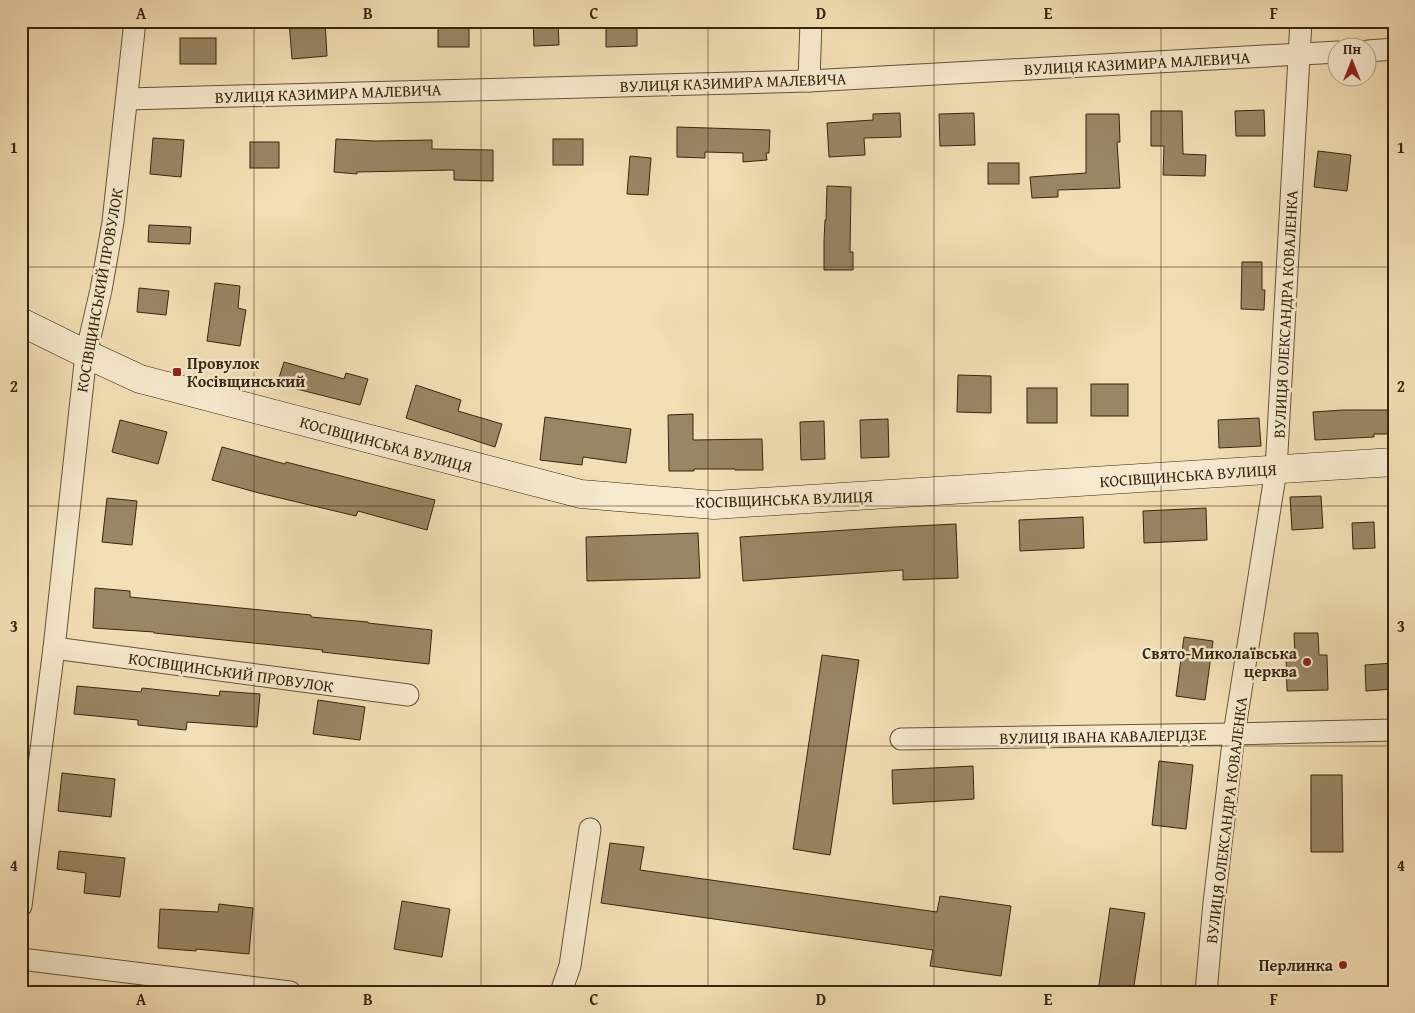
<svg xmlns="http://www.w3.org/2000/svg" width="1415" height="1013" viewBox="0 0 1415 1013" font-family="'Gentium Book Plus',serif">
	<style>
		.building { fill: #998665; stroke: #37250f }
		.lines { fill: none; stroke-linecap: round; stroke-linejoin: round }
		.street-casing { stroke: #665438; stroke-width: 23 }
		.secondary-casing { stroke: #37250f; stroke-width: 29 }
		.street { stroke: #f7eacf; stroke-width: 21 }
		.secondary { stroke: #f7eacf; stroke-width: 28 }
		.grid { fill: none; stroke: #37250f; stroke-width: 1; stroke-opacity: 0.55 }
		.poi-dot { fill: #8f2418; stroke: #f7eacf; stroke-width: 2 }
		.labels { text-anchor: middle; dominant-baseline: central; stroke-width: 5; stroke-linejoin: round; paint-order: stroke }
		.street-label { font-size: 16px; fill: #37250f; stroke: #f7eacf }
		.poi-label { font-size: 16px; font-weight: bold; fill: #37250f; stroke: #f7eacf; text-anchor: end }
		.neatline { fill: none; stroke: #37250f; stroke-width: 2 }
		.grid-label { font-size: 16px; text-anchor: middle; font-weight: bold; fill: #37250f }
	</style>
	<rect width="100%" height="100%" fill="#f3dfb5"/>
	<filter id="stains"><feTurbulence type="fractalNoise" baseFrequency=".004" numOctaves="4"/><feColorMatrix values="0 0 0 0 .2 0 0 0 0 .09 0 0 0 0 .02 0 0 0 .5 -.17"/></filter>
	<radialGradient id="worn" r=".72"><stop offset=".6" stop-color="#630" stop-opacity="0"/><stop offset="1" stop-color="#630" stop-opacity=".3"/></radialGradient>
	<!-- building -->
	<g class="building">
		<path d="M 289,21 L 325,21 L 327,56 L 292,59 Z"/>
		<rect x="438" y="21" width="31" height="26"/>
		<path d="M 533,21 L 558,21 L 559,45 L 534,46 Z"/>
		<path d="M 606,21 L 637,21 L 637,46 L 606,47 Z"/>
		<rect x="180" y="38" width="36" height="26"/>
		<path d="M 1264,110 L 1265,136 L 1236,136 L 1235,111 Z"/>
		<path d="M 1151,111 L 1182,111 L 1183,154 L 1206,155 L 1205,176 L 1163,175 L 1164,146 L 1151,146 Z"/>
		<path d="M 900,113 L 901,137 L 864,138 L 865,155 L 829,157 L 827,123 L 873,120 L 873,114 Z"/>
		<path d="M 974,113 L 975,145 L 940,146 L 939,114 Z"/>
		<path d="M 1086,114 L 1119,114 L 1120,142 L 1117,142 L 1120,188 L 1058,190 L 1058,197 L 1032,198 L 1030,177 L 1086,173 Z"/>
		<path d="M 677,127 L 770,130 L 769,153 L 766,153 L 767,160 L 743,162 L 743,153 L 705,152 L 705,158 L 677,157 Z"/>
		<path d="M 153,138 L 184,140 L 181,177 L 150,174 Z"/>
		<path d="M 336,139 L 375,141 L 432,140 L 432,149 L 493,150 L 493,181 L 454,180 L 454,170 L 357,172 L 357,174 L 334,172 Z"/>
		<rect x="553" y="139" width="30" height="26"/>
		<rect x="250" y="142" width="29" height="26"/>
		<path d="M 1318,151 L 1351,155 L 1347,191 L 1314,187 Z"/>
		<path d="M 630,156 L 651,158 L 648,195 L 627,194 Z"/>
		<rect x="988" y="163" width="31" height="21"/>
		<path d="M 827,186 L 851,187 L 850,252 L 853,252 L 853,270 L 824,270 L 824,241 L 825,220 L 826,220 Z"/>
		<path d="M 149,225 L 191,227 L 190,244 L 148,242 Z"/>
		<path d="M 1242,262 L 1262,262 L 1262,290 L 1265,290 L 1264,310 L 1241,309 Z"/>
		<path d="M 215,283 L 240,286 L 238,308 L 246,310 L 240,346 L 207,341 Z"/>
		<path d="M 139,288 L 169,291 L 166,315 L 137,312 Z"/>
		<path d="M 284,362 L 344,379 L 346,373 L 368,379 L 360,405 L 277,384 Z"/>
		<path d="M 958,375 L 991,376 L 991,413 L 957,412 Z"/>
		<rect x="1091" y="384" width="37" height="32"/>
		<path d="M 416,385 L 461,400 L 458,411 L 502,424 L 495,447 L 406,418 Z"/>
		<rect x="1027" y="388" width="30" height="35"/>
		<path d="M 1343,410 L 1394,410 L 1394,434 L 1374,434 L 1374,437 L 1315,440 L 1313,412 Z"/>
		<path d="M 693,414 L 693,440 L 762,439 L 763,470 L 735,470 L 735,469 L 694,469 L 694,471 L 669,471 L 668,415 Z"/>
		<path d="M 545,417 L 631,429 L 626,463 L 583,457 L 582,465 L 540,460 Z"/>
		<path d="M 1259,418 L 1261,446 L 1219,448 L 1218,420 Z"/>
		<path d="M 888,419 L 889,457 L 861,458 L 860,420 Z"/>
		<path d="M 120,420 L 167,432 L 158,464 L 112,452 Z"/>
		<path d="M 824,421 L 825,459 L 801,460 L 800,422 Z"/>
		<path d="M 222,447 L 285,464 L 286,462 L 435,500 L 427,530 L 358,511 L 356,516 L 259,493 L 212,480 Z"/>
		<path d="M 1321,496 L 1323,528 L 1292,530 L 1290,497 Z"/>
		<path d="M 107,498 L 137,501 L 132,545 L 102,542 Z"/>
		<path d="M 1206,508 L 1207,540 L 1144,543 L 1143,511 Z"/>
		<path d="M 1083,517 L 1084,548 L 1020,551 L 1019,520 Z"/>
		<path d="M 1374,522 L 1375,548 L 1353,549 L 1352,523 Z"/>
		<path d="M 956,524 L 958,578 L 903,580 L 903,570 L 743,581 L 740,537 L 894,527 Z"/>
		<path d="M 698,533 L 700,578 L 587,581 L 586,537 Z"/>
		<path d="M 95,588 L 130,591 L 130,597 L 311,615 L 311,617 L 368,622 L 368,623 L 432,630 L 429,664 L 322,652 L 323,650 L 154,633 L 154,632 L 93,628 Z"/>
		<path d="M 1294,633 L 1318,633 L 1319,655 L 1327,655 L 1328,690 L 1287,691 L 1286,656 L 1295,656 Z"/>
		<path d="M 1184,637 L 1213,641 L 1205,700 L 1176,696 Z"/>
		<path d="M 822,655 L 859,660 L 830,855 L 793,849 Z"/>
		<path d="M 1394,663 L 1394,689 L 1366,691 L 1365,665 Z"/>
		<path d="M 77,686 L 141,692 L 142,688 L 219,696 L 220,691 L 260,694 L 257,727 L 187,722 L 186,730 L 138,725 L 138,720 L 74,714 Z"/>
		<path d="M 318,700 L 365,707 L 360,740 L 313,734 Z"/>
		<path d="M 1159,761 L 1193,765 L 1186,829 L 1152,825 Z"/>
		<path d="M 973,766 L 974,799 L 893,804 L 892,770 Z"/>
		<path d="M 62,773 L 115,779 L 111,817 L 58,811 Z"/>
		<path d="M 1311,775 L 1342,775 L 1343,852 L 1311,852 Z"/>
		<path d="M 610,843 L 644,847 L 640,870 L 937,912 L 940,896 L 1011,906 L 1001,976 L 930,966 L 933,950 L 601,903 Z"/>
		<path d="M 59,851 L 125,858 L 120,897 L 84,893 L 86,873 L 57,869 Z"/>
		<path d="M 402,901 L 450,909 L 442,957 L 394,949 Z"/>
		<path d="M 219,904 L 253,908 L 249,954 L 196,949 L 196,951 L 158,948 L 160,909 L 218,912 Z"/>
		<path d="M 1110,908 L 1145,913 L 1133,992 L 1098,992 Z"/>
	</g>
	<g class="lines">
		<defs>
			<g id="street">
				<path d="M 1368,51 L 1394,49"/>
				<path d="M 809,81 L 811,21"/>
				<path d="M 127,99 L 809,81 L 1338,52"/>
				<path d="M 54,648 L 408,695"/>
				<path d="M 901,739 L 1234,734 L 1394,730"/>
				<path d="M 21,906 L 54,648 L 86,354 L 101,290 L 113,222 L 135,21"/>
				<path d="M 21,959 L 290,992"/>
				<path d="M 561,992 L 570,966 L 590,829"/>
				<path d="M 1206,992 L 1214,903 L 1234,734 L 1276,470 L 1301,21"/>
			</g>
			<path id="secondary" d="M 21,322 L 86,354 L 140,379 L 581,494 L 714,505 L 1394,462"/>
		</defs>
		<!-- street casing -->
		<use href="#street" class="street-casing"/>
		<!-- secondary casing -->
		<use href="#secondary" class="secondary-casing"/>
		<!-- street -->
		<use href="#street" class="street"/>
		<!-- secondary -->
		<use href="#secondary" class="secondary"/>
	</g>
	<!-- grid -->
	<path class="grid" d="M 254,21 L 254,992M 481,21 L 481,992M 708,21 L 708,992M 934,21 L 934,992M 1161,21 L 1161,992M 21,267 L 1394,267M 21,506 L 1394,506M 21,746 L 1394,746"/>
	<!-- markers -->
	<g class="poi-dot">
		<rect x="172" y="367" width="10" height="10" rx="2.5"/>
		<circle cx="1307" cy="662" r="5"/>
		<circle cx="1343" cy="965" r="5"/>
	</g>
	<g class="labels">
		<!-- street labels -->
		<g class="street-label">
			<text transform="translate(1137 63) rotate(-3)">ВУЛИЦЯ КАЗИМИРА МАЛЕВИЧА</text>
			<text transform="translate(733 82) rotate(-2)">ВУЛИЦЯ КАЗИМИРА МАЛЕВИЧА</text>
			<text transform="translate(328 93) rotate(-2)">ВУЛИЦЯ КАЗИМИРА МАЛЕВИЧА</text>
			<text transform="translate(99 290) rotate(-80)">КОСІВЩИНСЬКИЙ ПРОВУЛОК</text>
			<text transform="translate(1285 314) rotate(-87)">ВУЛИЦЯ ОЛЕКСАНДРА КОВАЛЕНКА</text>
			<text transform="translate(386 444) rotate(15)">КОСІВЩИНСЬКА ВУЛИЦЯ</text>
			<text transform="translate(1188 475) rotate(-4)">КОСІВЩИНСЬКА ВУЛИЦЯ</text>
			<text transform="translate(784 499) rotate(-2)">КОСІВЩИНСЬКА ВУЛИЦЯ</text>
			<text transform="translate(231 672) rotate(8)">КОСІВЩИНСЬКИЙ ПРОВУЛОК</text>
			<text transform="translate(1103 736) rotate(-1)">ВУЛИЦЯ ІВАНА КАВАЛЕРІДЗЕ</text>
			<text transform="translate(1226 820) rotate(-83)">ВУЛИЦЯ ОЛЕКСАНДРА КОВАЛЕНКА</text>
		</g>
		<!-- poi labels -->
		<g class="poi-label">
			<text x="187" y="363" text-anchor="start">Провулок<tspan x="187" dy="18">Косівщинський</tspan></text>
			<text x="1297" y="653">Свято-Миколаївська<tspan x="1297" dy="18">церква</tspan></text>
			<text x="1333" y="965">Перлинка</text>
		</g>
	</g>
	<!-- margin -->
	<rect width="1415" height="1013" fill="none" stroke="#f3dfb5" stroke-width="55"/>
	<!-- north arrow -->
	<g transform="translate(1352 62)"><circle r="24" fill="#f7eacf" stroke="#aa9b82"/>
	<path d="M0-4L9 19L0 12L-9 19Z" fill="#8f2418"/>
	<text y="-8" font-size="14" font-weight="bold" text-anchor="middle" fill="#37250f">Пн</text>
	</g>
	<rect x="28" y="28" width="1360" height="958" class="neatline"/>
	<g class="grid-label">
		<text x="141" y="19">A</text>
		<text x="368" y="19">B</text>
		<text x="594" y="19">C</text>
		<text x="821" y="19">D</text>
		<text x="1048" y="19">E</text>
		<text x="1274" y="19">F</text>
		<text x="14" y="153">1</text>
		<text x="1401" y="153">1</text>
		<text x="14" y="392">2</text>
		<text x="1401" y="392">2</text>
		<text x="14" y="632">3</text>
		<text x="1401" y="632">3</text>
		<text x="14" y="871">4</text>
		<text x="1401" y="871">4</text>
		<text x="141" y="1005">A</text>
		<text x="368" y="1005">B</text>
		<text x="594" y="1005">C</text>
		<text x="821" y="1005">D</text>
		<text x="1048" y="1005">E</text>
		<text x="1274" y="1005">F</text>
	</g>
	<rect width="100%" height="100%" filter="url(#stains)"/>
	<rect width="100%" height="100%" fill="url(#worn)"/>
</svg>
